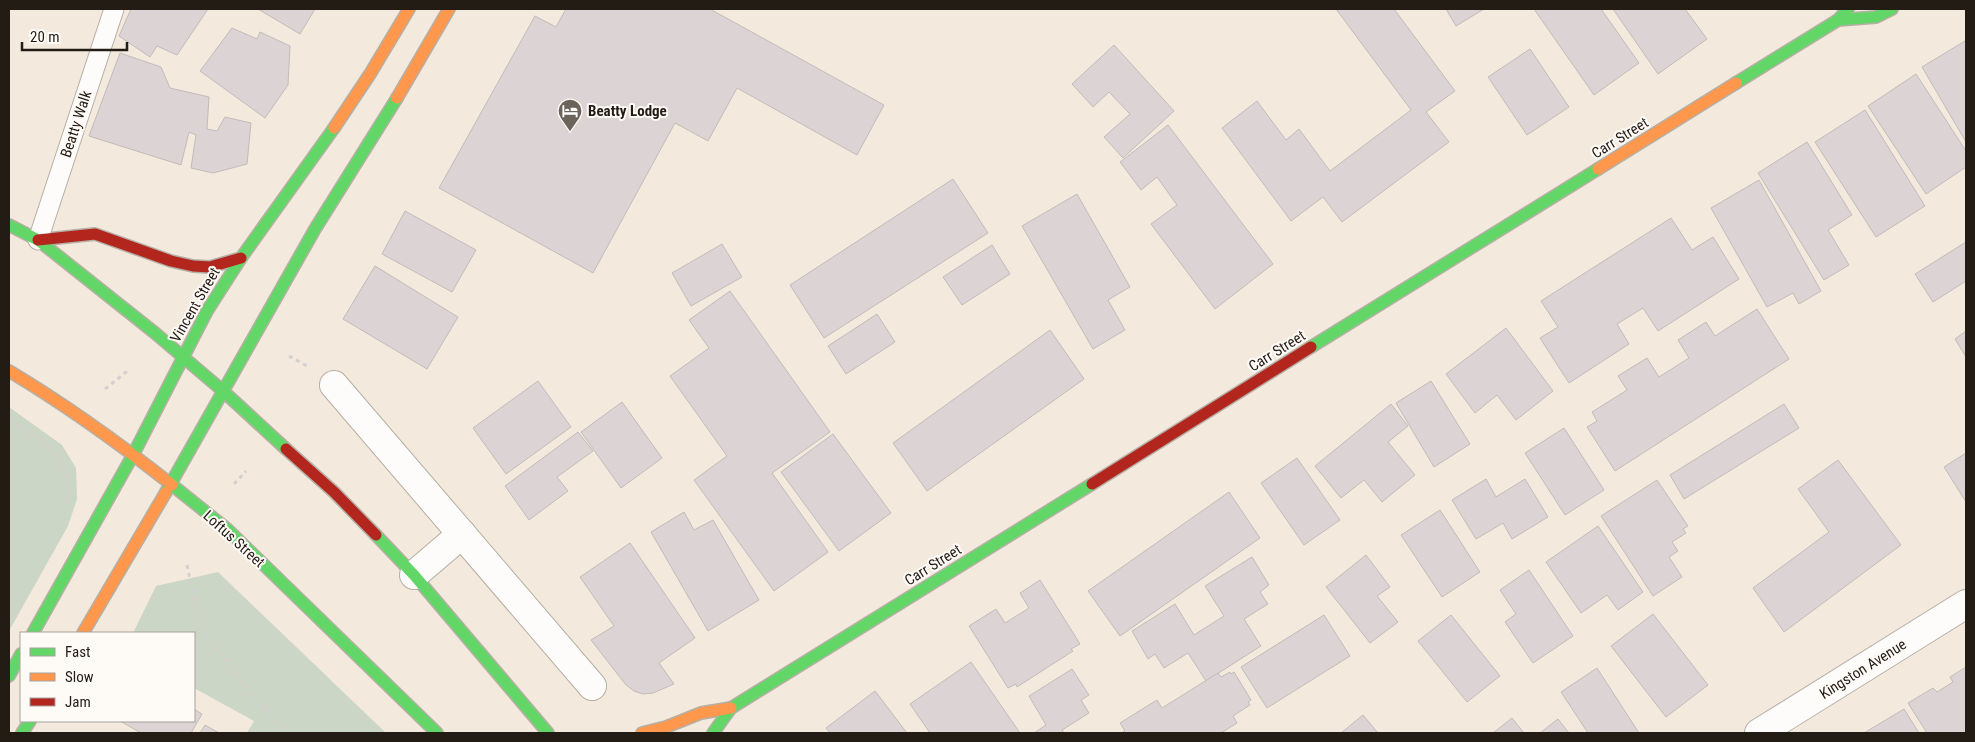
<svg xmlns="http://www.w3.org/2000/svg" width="1975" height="742" viewBox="0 0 1975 742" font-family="'Roboto Condensed',sans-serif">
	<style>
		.green { fill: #cbd6c6 }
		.building { fill: #dcd4d4; stroke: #c2bbb9 }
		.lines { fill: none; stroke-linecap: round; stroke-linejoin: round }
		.lane-casing { stroke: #b6afa5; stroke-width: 21 }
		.street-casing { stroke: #b6afa5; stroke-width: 30 }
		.fast-casing { stroke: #b6afa5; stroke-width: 14 }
		.slow-casing { stroke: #b6afa5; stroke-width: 14 }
		.jam-casing { stroke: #b6afa5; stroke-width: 14 }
		.path { stroke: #d4d0cd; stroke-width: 3; stroke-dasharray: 4 4; stroke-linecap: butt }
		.lane { stroke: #fdfcfa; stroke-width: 19 }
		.street { stroke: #fdfcfa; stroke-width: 28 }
		.fast { stroke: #63d668; stroke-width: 11 }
		.slow { stroke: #ff974d; stroke-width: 11 }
		.jam { stroke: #b3261e; stroke-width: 11 }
		.labels { text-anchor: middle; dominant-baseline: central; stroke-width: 4; stroke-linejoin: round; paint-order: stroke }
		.poi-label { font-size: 15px; font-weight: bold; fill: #221c15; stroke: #fefaf6; text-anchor: start }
		.street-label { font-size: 15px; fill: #221c15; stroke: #fefaf6 }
	</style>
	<rect width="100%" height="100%" fill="#f3eadd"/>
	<!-- green -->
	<g class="green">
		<path d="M 9,407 L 62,445 L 76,468 L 77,499 L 68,526 L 9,631 Z"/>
		<path d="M 218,572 L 386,733 L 247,733 L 254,721 L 194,688 L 194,633 L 133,633 L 156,586 Z"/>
	</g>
	<!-- building -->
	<g class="building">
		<path d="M 131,9 L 208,9 L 177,55 L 157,46 L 150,57 L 119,36 Z"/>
		<path d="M 258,9 L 315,9 L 300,34 Z"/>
		<path d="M 566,9 L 710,9 L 884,105 L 857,155 L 737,88 L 708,141 L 675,123 L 593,273 L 439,188 L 535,16 L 556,27 Z"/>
		<path d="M 1336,9 L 1394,9 L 1455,91 L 1426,112 L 1449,142 L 1342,222 L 1323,197 L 1291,221 L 1222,128 L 1257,101 L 1286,140 L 1299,129 L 1330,171 L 1411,110 Z"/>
		<path d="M 1446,9 L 1484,9 L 1456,26 Z"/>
		<path d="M 1534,9 L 1601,9 L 1639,63 L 1594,95 Z"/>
		<path d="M 1613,9 L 1685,9 L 1707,39 L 1658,74 Z"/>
		<path d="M 232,28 L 257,39 L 260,32 L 290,46 L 288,85 L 265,118 L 200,71 Z"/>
		<path d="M 1965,41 L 1966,43 L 1966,142 L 1922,67 Z"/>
		<path d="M 1114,45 L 1174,111 L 1123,158 L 1104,137 L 1130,114 L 1109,92 L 1093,107 L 1072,84 Z"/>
		<path d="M 1530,49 L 1569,107 L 1527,135 L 1488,77 Z"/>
		<path d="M 120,53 L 161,67 L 170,88 L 209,97 L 207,129 L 217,131 L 225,117 L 251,123 L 247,164 L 213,173 L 191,168 L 196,135 L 189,132 L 181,165 L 89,136 Z"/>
		<path d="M 1916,74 L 1966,151 L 1966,167 L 1926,194 L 1868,106 Z"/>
		<path d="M 1865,110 L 1925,206 L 1876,237 L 1815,142 Z"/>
		<path d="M 1168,125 L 1273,264 L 1215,309 L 1151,224 L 1177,205 L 1157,177 L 1141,190 L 1120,162 Z"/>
		<path d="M 1807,142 L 1852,215 L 1828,230 L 1849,265 L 1824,280 L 1758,173 Z"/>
		<path d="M 953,179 L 988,233 L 824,338 L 790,285 Z"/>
		<path d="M 1759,180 L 1821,291 L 1799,304 L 1793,293 L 1767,307 L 1711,208 Z"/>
		<path d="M 1077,194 L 1130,287 L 1108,300 L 1125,330 L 1093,349 L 1022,226 Z"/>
		<path d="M 405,211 L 476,250 L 452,292 L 382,254 Z"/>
		<path d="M 1671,218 L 1692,250 L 1713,237 L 1739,279 L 1658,331 L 1643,308 L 1617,324 L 1629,344 L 1569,383 L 1540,338 L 1558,327 L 1541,301 Z"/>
		<path d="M 1966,242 L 1966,281 L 1933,302 L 1915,274 Z"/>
		<path d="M 722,244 L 742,277 L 691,306 L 672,273 Z"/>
		<path d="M 992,245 L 1010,274 L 962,305 L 943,277 Z"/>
		<path d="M 375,266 L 458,317 L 427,369 L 343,319 Z"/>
		<path d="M 730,291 L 830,432 L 772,473 L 828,552 L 774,591 L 694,480 L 727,456 L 670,376 L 709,348 L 689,320 Z"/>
		<path d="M 1757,309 L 1789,359 L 1615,471 L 1587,427 L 1597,421 L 1592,412 L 1627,390 L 1618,376 L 1647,358 L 1659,377 L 1689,358 L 1678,340 L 1706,322 L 1715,336 Z"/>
		<path d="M 877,314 L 895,342 L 846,374 L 828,346 Z"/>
		<path d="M 1506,328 L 1553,391 L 1516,420 L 1497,395 L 1475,413 L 1446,374 Z"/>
		<path d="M 1050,330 L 1084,379 L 927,491 L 893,443 Z"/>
		<path d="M 1966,331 L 1966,357 L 1955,339 Z"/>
		<path d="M 538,381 L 571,427 L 506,474 L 473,428 Z"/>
		<path d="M 1431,381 L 1470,444 L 1434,467 L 1396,403 Z"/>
		<path d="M 622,402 L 662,458 L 621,488 L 581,432 Z"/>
		<path d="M 1391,404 L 1408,426 L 1388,442 L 1415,475 L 1382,502 L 1364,480 L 1341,498 L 1315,466 Z"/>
		<path d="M 1784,404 L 1799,428 L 1684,499 L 1670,475 Z"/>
		<path d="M 1564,428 L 1604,490 L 1565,515 L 1525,453 Z"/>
		<path d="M 578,432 L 593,451 L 557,477 L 568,491 L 529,520 L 505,486 Z"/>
		<path d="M 833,434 L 891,513 L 839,551 L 781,472 Z"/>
		<path d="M 1966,453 L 1966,502 L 1944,467 Z"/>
		<path d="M 1297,458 L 1340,520 L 1304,545 L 1261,483 Z"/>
		<path d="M 1838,460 L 1901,545 L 1784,632 L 1753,588 L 1829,532 L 1798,489 Z"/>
		<path d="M 1486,479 L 1496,497 L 1525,479 L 1548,517 L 1512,539 L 1503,523 L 1476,539 L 1452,500 Z"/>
		<path d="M 1657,480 L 1688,526 L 1683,529 L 1686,533 L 1672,542 L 1678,551 L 1669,557 L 1682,577 L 1653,596 L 1601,516 Z"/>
		<path d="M 1229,492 L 1260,538 L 1120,636 L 1088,591 Z"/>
		<path d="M 1440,510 L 1480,572 L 1442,597 L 1401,535 Z"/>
		<path d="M 684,512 L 694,530 L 713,520 L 759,600 L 708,631 L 651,532 Z"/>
		<path d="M 1598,526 L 1643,592 L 1618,610 L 1607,595 L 1581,613 L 1546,562 Z"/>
		<path d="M 630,543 L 695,638 L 659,663 L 674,684 L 653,693 L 643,694 L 634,691 L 626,685 L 591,640 L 614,626 L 580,577 Z"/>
		<path d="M 1366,555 L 1390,587 L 1377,596 L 1398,622 L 1370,643 L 1326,587 Z"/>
		<path d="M 1252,557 L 1269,585 L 1260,592 L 1268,604 L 1244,619 L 1261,646 L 1206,681 L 1188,653 L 1164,668 L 1155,654 L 1148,659 L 1132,631 L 1175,604 L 1194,635 L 1224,616 L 1205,586 Z"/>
		<path d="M 1529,570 L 1573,636 L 1533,663 L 1505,622 L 1516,614 L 1500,590 Z"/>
		<path d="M 1040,580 L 1080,644 L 1071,649 L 1073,651 L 1017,687 L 1016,684 L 1008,688 L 969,626 L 996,609 L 1005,623 L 1029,608 L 1020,593 Z"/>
		<path d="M 1653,614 L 1708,685 L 1666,717 L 1611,646 Z"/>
		<path d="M 1324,615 L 1350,656 L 1267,708 L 1241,667 Z"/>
		<path d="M 1451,615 L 1500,676 L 1467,702 L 1418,641 Z"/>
		<path d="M 971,662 L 1020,733 L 930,733 L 910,704 Z"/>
		<path d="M 1966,667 L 1966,733 L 1927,733 L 1908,703 L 1933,688 L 1937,692 L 1953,682 L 1950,677 Z"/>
		<path d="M 1597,668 L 1639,733 L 1588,733 L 1561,692 Z"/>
		<path d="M 1072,669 L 1089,695 L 1081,700 L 1089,713 L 1062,730 L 1064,733 L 1034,733 L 1046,725 L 1029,696 Z"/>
		<path d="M 1230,672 L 1231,674 L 1234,672 L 1251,700 L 1248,702 L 1250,705 L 1233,716 L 1237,723 L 1221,733 L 1121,733 L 1125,731 L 1120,723 L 1157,700 L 1162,708 L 1218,673 L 1221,677 Z"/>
		<path d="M 875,691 L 907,733 L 830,733 L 826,728 Z"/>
		<path d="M 194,709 L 202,714 L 191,733 L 141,733 L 120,721 L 194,721 Z"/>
		<path d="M 1904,709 L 1919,733 L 1864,733 Z"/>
		<path d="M 1363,715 L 1378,733 L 1341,733 Z"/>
		<path d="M 1512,718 L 1524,733 L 1493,733 Z"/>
		<path d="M 1558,719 L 1569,733 L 1540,733 Z"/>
		<path d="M 205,725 L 219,733 L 200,733 Z"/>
	</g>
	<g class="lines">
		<defs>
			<path id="lane" d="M 38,240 L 114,9"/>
			<g id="street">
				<path d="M 334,385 L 592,686"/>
				<path d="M 414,575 L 462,534"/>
				<path d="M 1759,733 L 1966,604"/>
			</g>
			<g id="fast">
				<path d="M 1838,20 L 1876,17 L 1892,9"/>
				<path d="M 1736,83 L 1838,20 L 1848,9"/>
				<path d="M 9,225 L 38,240 L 155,333 L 223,391 L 286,449"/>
				<path d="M 1311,347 L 1598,169"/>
				<path d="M 172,485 L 227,529 L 437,733"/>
				<path d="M 166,492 L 315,229 L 397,98"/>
				<path d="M 376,535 L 414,575 L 548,733"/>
				<path d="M 33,633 L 133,455 L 207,311 L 241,258 L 334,128"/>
				<path d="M 9,676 L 21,654"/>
				<path d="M 22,733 L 30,721"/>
				<path d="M 713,733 L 731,708 L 1092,484"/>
			</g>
			<g id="slow">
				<path d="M 397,98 L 449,9"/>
				<path d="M 334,128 L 370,74 L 409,9"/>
				<path d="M 1598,169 L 1736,83"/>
				<path d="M 9,371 C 66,405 120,444 172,485"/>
				<path d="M 83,633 L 166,492"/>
				<path d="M 642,733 L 666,727 L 701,713 L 731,708"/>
			</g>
			<g id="jam">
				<path d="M 38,240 L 95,234 L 171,261 L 193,266 L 210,267 L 241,258"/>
				<path d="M 286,449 L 334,492 L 376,535"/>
				<path d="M 1092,484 L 1311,347"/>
			</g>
		</defs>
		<!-- lane casing -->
		<use href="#lane" class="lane-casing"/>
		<!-- street casing -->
		<use href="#street" class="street-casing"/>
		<!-- fast casing -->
		<use href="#fast" class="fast-casing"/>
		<!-- slow casing -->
		<use href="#slow" class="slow-casing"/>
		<!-- jam casing -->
		<use href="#jam" class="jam-casing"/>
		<!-- path -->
		<g class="path">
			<path d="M 289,356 L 309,367"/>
			<path d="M 105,389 L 130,369"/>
			<path d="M 9,419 C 20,426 48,445 55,454 C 65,466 71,491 65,505"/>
			<path d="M 234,484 L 246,471"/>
			<path d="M 187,565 L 200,625 L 248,691 L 287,733"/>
		</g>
		<!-- lane -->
		<use href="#lane" class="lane"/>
		<!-- street -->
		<use href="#street" class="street"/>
		<!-- fast -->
		<use href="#fast" class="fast"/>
		<!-- slow -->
		<use href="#slow" class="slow"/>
		<!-- jam -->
		<use href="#jam" class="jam"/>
	</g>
	<!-- icons -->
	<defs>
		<symbol id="hotel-pin" viewBox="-11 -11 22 30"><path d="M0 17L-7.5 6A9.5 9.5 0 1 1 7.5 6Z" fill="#6b645b" stroke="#fefaf6"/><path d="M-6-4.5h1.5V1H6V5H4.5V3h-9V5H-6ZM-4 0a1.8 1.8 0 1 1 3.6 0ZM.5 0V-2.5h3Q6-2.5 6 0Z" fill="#fff"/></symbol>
	</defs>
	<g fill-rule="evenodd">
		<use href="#hotel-pin" x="556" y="97" width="28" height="38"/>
	</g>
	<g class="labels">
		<!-- poi labels -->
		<g class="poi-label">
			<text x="588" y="111">Beatty Lodge</text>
		</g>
		<!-- street labels -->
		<g class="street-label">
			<text transform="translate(76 124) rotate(-72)">Beatty Walk</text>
			<text transform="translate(1620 138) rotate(-32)">Carr Street</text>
			<text transform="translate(195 305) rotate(-60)">Vincent Street</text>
			<text transform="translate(1277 351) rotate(-32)">Carr Street</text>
			<text transform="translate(234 539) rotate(42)">Loftus Street</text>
			<text transform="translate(933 565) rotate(-32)">Carr Street</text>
			<text transform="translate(1863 669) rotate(-32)">Kingston Avenue</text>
		</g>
	</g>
	<!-- border -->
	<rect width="1975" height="742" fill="none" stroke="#221c15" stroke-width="20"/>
	<!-- legend -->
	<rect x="20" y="632" width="175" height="90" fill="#fefaf6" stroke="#a6a19c"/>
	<rect x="30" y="648" width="25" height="8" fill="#63d668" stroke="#a6a19c"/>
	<text x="65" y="657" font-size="15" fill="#221c15">Fast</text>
	<rect x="30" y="673" width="25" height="8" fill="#ff974d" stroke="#a6a19c"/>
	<text x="65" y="682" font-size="15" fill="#221c15">Slow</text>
	<rect x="30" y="698" width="25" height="8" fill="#b3261e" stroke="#a6a19c"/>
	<text x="65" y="707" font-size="15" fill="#221c15">Jam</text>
	<!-- scale -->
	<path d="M22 42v8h105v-8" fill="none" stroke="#221c15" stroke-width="2.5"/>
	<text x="30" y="42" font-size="15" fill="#221c15" stroke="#fefaf6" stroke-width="4" paint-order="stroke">20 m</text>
</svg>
